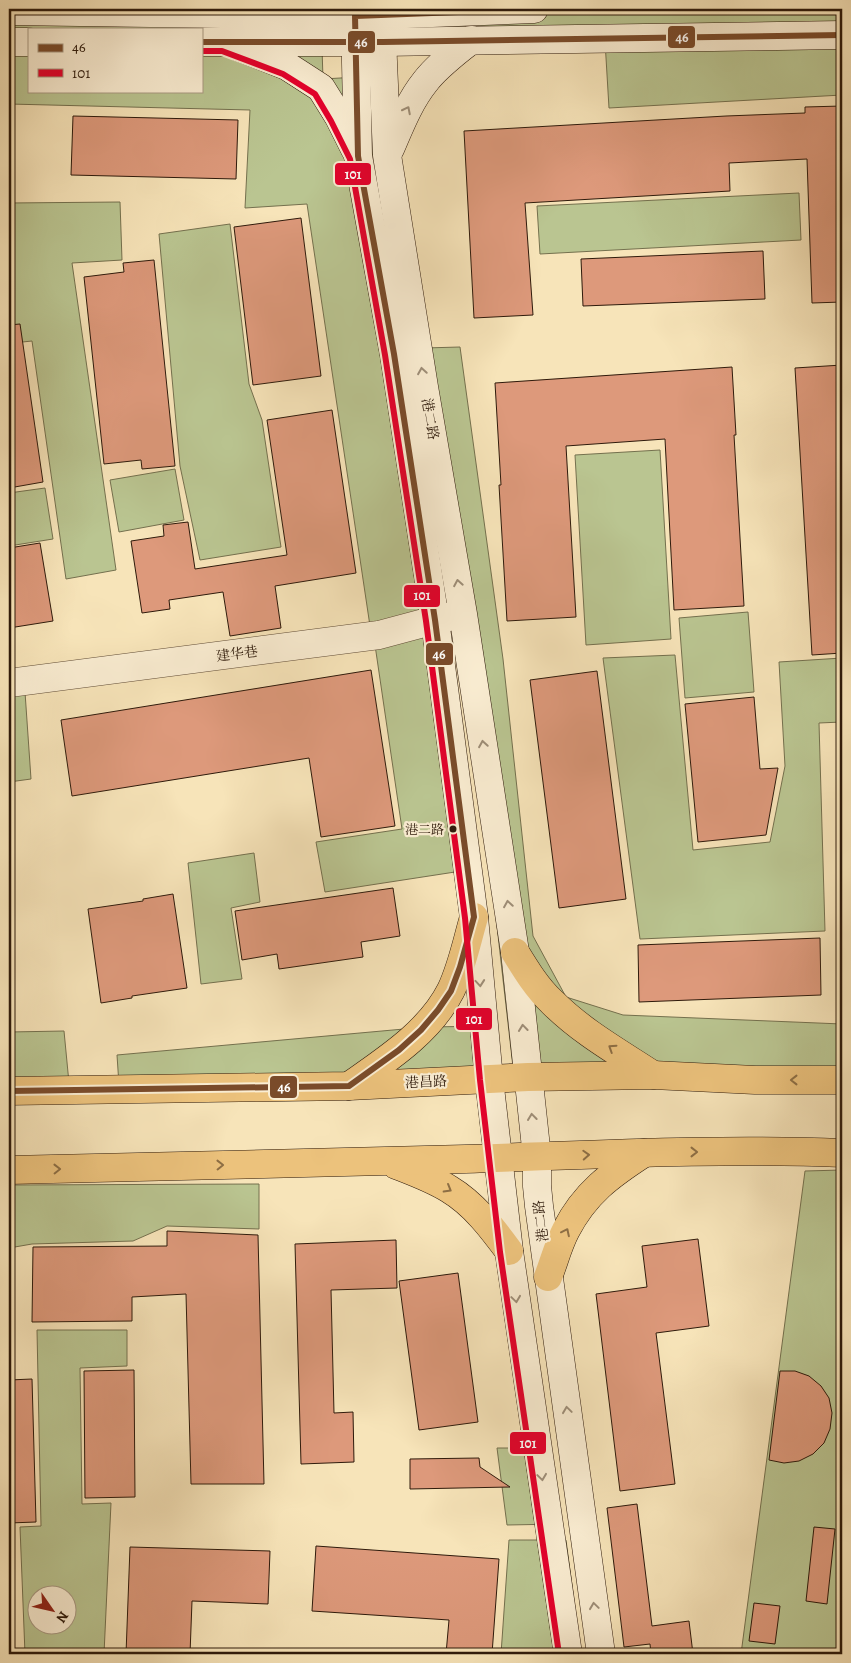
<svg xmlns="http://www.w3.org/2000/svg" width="851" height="1663" viewBox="0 0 851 1663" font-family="Alegreya,'Noto Serif SC',serif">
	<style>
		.green { fill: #bac591; stroke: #74704e; fill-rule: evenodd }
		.building { fill: #dd997b; stroke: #2e1a0b }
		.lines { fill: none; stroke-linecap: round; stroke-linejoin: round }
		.street-casing { stroke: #604c36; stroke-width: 29 }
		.secondary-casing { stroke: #2e1a0b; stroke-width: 29 }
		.primary-casing { stroke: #2e1a0b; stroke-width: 29 }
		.street { stroke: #faedd2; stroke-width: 28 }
		.secondary { stroke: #faedd2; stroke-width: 28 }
		.primary { stroke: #ecc27c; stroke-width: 28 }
		.bus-1-casing { stroke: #faedd2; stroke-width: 10 }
		.bus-2-casing { stroke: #faedd2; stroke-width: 10 }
		.bus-1 { stroke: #7a4b2a; stroke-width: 6 }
		.bus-2 { stroke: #e4002b; stroke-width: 6 }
		.oneway { stroke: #9e8e78 }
		.oneway2 { stroke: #8d6e44 }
		.bus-dot { fill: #2e1a0b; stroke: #faedd2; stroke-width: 2 }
		.labels { text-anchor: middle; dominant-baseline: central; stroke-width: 4.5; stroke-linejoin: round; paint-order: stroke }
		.bus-label { font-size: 13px; fill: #2e1a0b; stroke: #faedd2; text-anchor: end }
		.street-label { font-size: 14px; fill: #2e1a0b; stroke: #faedd2 }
		.line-badge { stroke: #faedd2; stroke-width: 2 }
		.badge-label { font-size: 14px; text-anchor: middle; font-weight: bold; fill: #fff }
	</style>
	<rect width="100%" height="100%" fill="#f7e4b9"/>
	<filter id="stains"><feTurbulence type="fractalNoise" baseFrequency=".004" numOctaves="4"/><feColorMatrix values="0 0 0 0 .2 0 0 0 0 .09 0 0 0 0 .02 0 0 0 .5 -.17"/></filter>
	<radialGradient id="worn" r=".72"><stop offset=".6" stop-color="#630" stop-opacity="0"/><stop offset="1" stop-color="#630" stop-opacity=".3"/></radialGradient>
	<!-- green -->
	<g class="green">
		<path d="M 9,9 L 842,9 L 842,29 L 29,29 L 9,37 Z"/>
		<path d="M 842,38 L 842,95 L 609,108 L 605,41 Z"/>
		<path d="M 322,48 L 323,79 L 375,76 L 451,610 L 370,626 L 307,204 L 245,208 L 250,110 L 9,104 L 9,50 L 29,50 L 29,91 L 201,91 L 201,50 Z"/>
		<path d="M 799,193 L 801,240 L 540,254 L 537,206 Z"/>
		<path d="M 120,202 L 122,260 L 72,263 L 116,570 L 66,579 L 32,341 L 13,343 L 9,316 L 9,203 Z"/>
		<path d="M 230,224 L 249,384 L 262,420 L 281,547 L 200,560 L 180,466 L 159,234 Z"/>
		<path d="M 460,347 L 503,659 L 533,936 L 566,997 L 623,1015 L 842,1024 L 842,1078 L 514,1076 L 462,618 L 424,348 Z"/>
		<path d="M 660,450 L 671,639 L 586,645 L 575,455 Z"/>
		<path d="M 175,469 L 184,520 L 119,532 L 110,480 Z"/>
		<path d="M 45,488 L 53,539 L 9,546 L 9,493 Z"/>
		<path d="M 748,612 L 754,692 L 685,698 L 679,618 Z"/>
		<path d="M 450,631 L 481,868 L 325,892 L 316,842 L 402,829 L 375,645 Z"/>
		<path d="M 675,655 L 693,850 L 770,842 L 785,766 L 779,662 L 842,658 L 842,722 L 819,723 L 825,931 L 640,939 L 603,658 Z"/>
		<path d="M 25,692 L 31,779 L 9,782 L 9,694 Z"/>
		<path d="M 254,853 L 260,902 L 231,908 L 242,979 L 201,984 L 188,863 Z"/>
		<path d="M 496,1026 L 496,1073 L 119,1085 L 117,1055 L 426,1027 Z"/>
		<path d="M 64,1031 L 69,1083 L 9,1084 L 9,1032 Z"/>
		<path d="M 842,1170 L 842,1654 L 741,1654 L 805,1171 Z"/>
		<path d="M 259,1184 L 259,1229 L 167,1226 L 133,1241 L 32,1244 L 9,1248 L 9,1185 Z"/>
		<path d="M 37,1330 L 127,1330 L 127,1366 L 80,1368 L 82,1504 L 111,1503 L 104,1654 L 25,1654 L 20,1527 L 41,1526 ZM 38,1596 L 68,1596 L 68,1626 L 38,1626 Z"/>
		<path d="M 497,1448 L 551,1448 L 561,1524 L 507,1525 Z"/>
		<path d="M 509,1540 L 566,1540 L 581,1654 L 501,1654 Z"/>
	</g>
	<!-- building -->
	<g class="building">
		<path d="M 842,106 L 842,302 L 812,303 L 807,159 L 729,163 L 730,191 L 525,203 L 533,315 L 474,318 L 464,131 L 726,116 L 805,113 L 805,107 Z"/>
		<path d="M 73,116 L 238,120 L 236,179 L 71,175 Z"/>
		<path d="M 301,218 L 321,376 L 253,385 L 234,227 Z"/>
		<path d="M 763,251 L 765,299 L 583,306 L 581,259 Z"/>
		<path d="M 154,260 L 175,466 L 142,469 L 141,460 L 104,464 L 84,277 L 124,272 L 123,263 Z"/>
		<path d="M 20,324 L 43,482 L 9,488 L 9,325 Z"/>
		<path d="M 842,365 L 842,653 L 812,655 L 795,368 Z"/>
		<path d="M 732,367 L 736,435 L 734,435 L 744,606 L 674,610 L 665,439 L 566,446 L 576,617 L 507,621 L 499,485 L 501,485 L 495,383 Z"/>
		<path d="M 332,410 L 356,573 L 275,586 L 281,628 L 230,636 L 223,592 L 169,600 L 170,609 L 142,613 L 131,541 L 164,536 L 163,525 L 188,522 L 195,569 L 287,555 L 267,420 Z"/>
		<path d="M 40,543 L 53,621 L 9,628 L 9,548 Z"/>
		<path d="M 371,670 L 395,826 L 321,837 L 309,758 L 72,796 L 61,720 Z"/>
		<path d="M 597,671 L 626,899 L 559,908 L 530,680 Z"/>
		<path d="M 754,697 L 760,769 L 778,768 L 766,835 L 698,842 L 685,704 Z"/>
		<path d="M 393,888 L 400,936 L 361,942 L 363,957 L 279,969 L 277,954 L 242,960 L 235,911 Z"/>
		<path d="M 173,894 L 187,988 L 132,996 L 132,998 L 101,1003 L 88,909 L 143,901 L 143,899 Z"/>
		<path d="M 820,938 L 821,995 L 639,1002 L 638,945 Z"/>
		<path d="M 167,1231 L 258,1235 L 264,1484 L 191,1484 L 186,1294 L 132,1297 L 132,1321 L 32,1322 L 33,1247 L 167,1246 Z"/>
		<path d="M 698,1239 L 709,1326 L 656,1333 L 675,1484 L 620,1491 L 596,1294 L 647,1287 L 642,1246 Z"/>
		<path d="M 396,1240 L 397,1288 L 331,1290 L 334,1413 L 353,1412 L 354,1462 L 301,1464 L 295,1244 Z"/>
		<path d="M 458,1273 L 478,1422 L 419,1430 L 399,1281 Z"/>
		<path d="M 134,1370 L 135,1497 L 85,1498 L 84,1371 Z"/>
		<path d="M 780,1371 L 795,1371 L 809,1376 L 821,1386 L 829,1398 L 832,1413 L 830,1429 L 824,1443 L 813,1454 L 799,1461 L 784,1463 L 769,1460 Z"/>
		<path d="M 32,1379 L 36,1522 L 9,1523 L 9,1380 Z"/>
		<path d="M 479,1458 L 480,1467 L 510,1487 L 410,1489 L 410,1459 Z"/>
		<path d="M 637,1504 L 652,1626 L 689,1621 L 693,1654 L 651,1654 L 650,1644 L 624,1647 L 607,1508 Z"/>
		<path d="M 814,1527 L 835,1529 L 827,1604 L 806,1601 Z"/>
		<path d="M 316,1546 L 499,1559 L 492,1654 L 446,1654 L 449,1620 L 312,1611 Z"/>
		<path d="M 130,1547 L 270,1551 L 268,1604 L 192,1601 L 190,1654 L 126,1654 Z"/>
		<path d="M 754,1603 L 780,1606 L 775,1644 L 749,1641 Z"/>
	</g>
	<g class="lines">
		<defs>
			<path id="street" d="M 9,683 L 379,635 L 435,620 L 457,615"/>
			<g id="secondary">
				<path d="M 9,11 L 355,16 L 534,9"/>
				<path d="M 381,15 L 387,155 L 424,387 L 463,614 L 515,952 L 537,1157 L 537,1186 L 539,1206 L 601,1654"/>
				<path d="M 355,16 L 358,156 L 394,354 L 435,620 L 474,917 L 489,1079 L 509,1251 L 568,1654"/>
				<path d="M 9,42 L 29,42"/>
				<path d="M 201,42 L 383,42 L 842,35"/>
				<path d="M 239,47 L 287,66 L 321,88 L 339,117 L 355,149"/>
				<path d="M 390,149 C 400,126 409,102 425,82 C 437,66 455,53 471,40"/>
			</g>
			<g id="primary">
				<path d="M 515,952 C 526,970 537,988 552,1002 C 582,1032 618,1052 653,1075"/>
				<path d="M 349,1086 C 386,1060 430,1032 451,990 C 462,967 467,941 474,917"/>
				<path d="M 9,1091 L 349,1086 L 528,1077 L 653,1075 L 755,1080 L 842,1080"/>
				<path d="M 396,1165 C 414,1172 433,1179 449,1189 C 474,1204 492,1228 509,1251"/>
				<path d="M 9,1170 C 161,1166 313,1164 465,1159 C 591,1155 717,1148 842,1153"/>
				<path d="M 548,1277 C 554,1262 558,1245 566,1230 C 585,1193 610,1175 644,1153"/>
			</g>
		</defs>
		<!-- street casing -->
		<use href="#street" class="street-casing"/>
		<!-- secondary casing -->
		<use href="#secondary" class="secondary-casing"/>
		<!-- primary casing -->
		<use href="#primary" class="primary-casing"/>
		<!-- street -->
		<use href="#street" class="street"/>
		<!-- secondary -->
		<use href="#secondary" class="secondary"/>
		<!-- primary -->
		<use href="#primary" class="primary"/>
		<defs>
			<g id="bus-1">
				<path d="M 201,42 L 383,42 L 842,35"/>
				<path d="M 9,1091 L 349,1086 L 399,1050 L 421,1030 L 438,1010 L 451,991 L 460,967 L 474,917 L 435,620 L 394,354 L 358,156 L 355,16 L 534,9"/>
			</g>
			<path id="bus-2" d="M 201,51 L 222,51 L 283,74 L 315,94 L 331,121 L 350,159 L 385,355 L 426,621 L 465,918 L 480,1080 L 500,1252 L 559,1654"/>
		</defs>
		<!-- bus-1 casing -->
		<use href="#bus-1" class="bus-1-casing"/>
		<!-- bus-2 casing -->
		<use href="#bus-2" class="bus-2-casing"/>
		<!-- bus-1 -->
		<use href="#bus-1" class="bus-1"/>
		<!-- bus-2 -->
		<use href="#bus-2" class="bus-2"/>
	</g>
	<!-- one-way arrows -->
	<defs><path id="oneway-chevron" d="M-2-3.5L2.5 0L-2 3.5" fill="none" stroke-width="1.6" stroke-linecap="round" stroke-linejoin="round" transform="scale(1.25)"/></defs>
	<g class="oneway">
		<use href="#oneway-chevron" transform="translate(407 110) rotate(-63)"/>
		<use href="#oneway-chevron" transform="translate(422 371) rotate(-99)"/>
		<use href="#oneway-chevron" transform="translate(458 583) rotate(-100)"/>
		<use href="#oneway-chevron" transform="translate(483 744) rotate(-99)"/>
		<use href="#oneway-chevron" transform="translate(508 904) rotate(-99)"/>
		<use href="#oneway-chevron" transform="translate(480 983) rotate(85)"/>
		<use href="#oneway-chevron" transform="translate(523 1028) rotate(-96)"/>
		<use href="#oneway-chevron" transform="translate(532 1117) rotate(-97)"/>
		<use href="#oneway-chevron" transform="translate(516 1299) rotate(82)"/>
		<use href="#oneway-chevron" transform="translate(567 1410) rotate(-98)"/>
		<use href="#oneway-chevron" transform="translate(542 1477) rotate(82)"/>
		<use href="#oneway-chevron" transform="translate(594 1606) rotate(-98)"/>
	</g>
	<g class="oneway2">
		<use href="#oneway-chevron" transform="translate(612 1048) rotate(-147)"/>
		<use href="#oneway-chevron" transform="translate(794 1080) rotate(180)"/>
		<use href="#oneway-chevron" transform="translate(694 1152)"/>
		<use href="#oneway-chevron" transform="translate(586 1155) rotate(-3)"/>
		<use href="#oneway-chevron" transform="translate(220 1165) rotate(-1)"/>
		<use href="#oneway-chevron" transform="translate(57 1169) rotate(-1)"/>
		<use href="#oneway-chevron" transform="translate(448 1189) rotate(30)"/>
		<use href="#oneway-chevron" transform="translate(566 1232) rotate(-64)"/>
	</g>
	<!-- markers -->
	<circle class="bus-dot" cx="453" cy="829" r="4.5"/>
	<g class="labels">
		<!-- bus labels -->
		<g class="bus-label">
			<text x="444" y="829">港二路</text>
		</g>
		<!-- street labels -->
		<g class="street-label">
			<text transform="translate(430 419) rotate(80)">港二路</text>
			<text transform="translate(237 654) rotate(-7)">建华巷</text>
			<text transform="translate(426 1082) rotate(-3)">港昌路</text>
			<text transform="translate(541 1221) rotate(-97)">港二路</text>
		</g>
	</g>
	<g class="line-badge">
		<rect x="667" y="25" width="29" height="24" rx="5" fill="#7a4b2a"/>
		<rect x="347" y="30" width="29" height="24" rx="5" fill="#7a4b2a"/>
		<rect x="334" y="162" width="38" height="24" rx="5" fill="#e4002b"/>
		<rect x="403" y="584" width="38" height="24" rx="5" fill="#e4002b"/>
		<rect x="425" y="642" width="29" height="24" rx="5" fill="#7a4b2a"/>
		<rect x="455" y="1007" width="38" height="24" rx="5" fill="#e4002b"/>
		<rect x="269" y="1075" width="29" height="24" rx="5" fill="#7a4b2a"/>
		<rect x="509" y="1431" width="38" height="24" rx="5" fill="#e4002b"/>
	</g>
	<g class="badge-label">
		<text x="682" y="42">46</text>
		<text x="361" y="47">46</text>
		<text x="353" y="179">101</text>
		<text x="422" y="600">101</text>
		<text x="439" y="659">46</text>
		<text x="474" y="1024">101</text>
		<text x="284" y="1092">46</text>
		<text x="528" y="1448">101</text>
	</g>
	<!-- margin -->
	<rect width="851" height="1663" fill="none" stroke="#f7e4b9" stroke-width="30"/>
	<rect x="10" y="10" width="831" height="1643" fill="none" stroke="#2e1a0b" stroke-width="2.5"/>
	<rect x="15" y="15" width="821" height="1633" fill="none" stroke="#2e1a0b"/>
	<!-- legend -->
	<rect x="28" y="28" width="175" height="65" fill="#faedd2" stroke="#a89982"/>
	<rect x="38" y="44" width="25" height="8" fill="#7a4b2a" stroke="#a89982"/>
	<text x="72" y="52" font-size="15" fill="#2e1a0b">46</text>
	<rect x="38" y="69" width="25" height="8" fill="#e4002b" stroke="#a89982"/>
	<text x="72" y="78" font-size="15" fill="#2e1a0b">101</text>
	<!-- north arrow -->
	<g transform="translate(52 1610) rotate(124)"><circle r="24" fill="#faedd2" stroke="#a89982"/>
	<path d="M0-4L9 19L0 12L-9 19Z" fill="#8f2418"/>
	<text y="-8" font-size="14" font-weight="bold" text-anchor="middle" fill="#2e1a0b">N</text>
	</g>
	<rect width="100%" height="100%" filter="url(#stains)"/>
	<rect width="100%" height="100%" fill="url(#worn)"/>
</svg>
